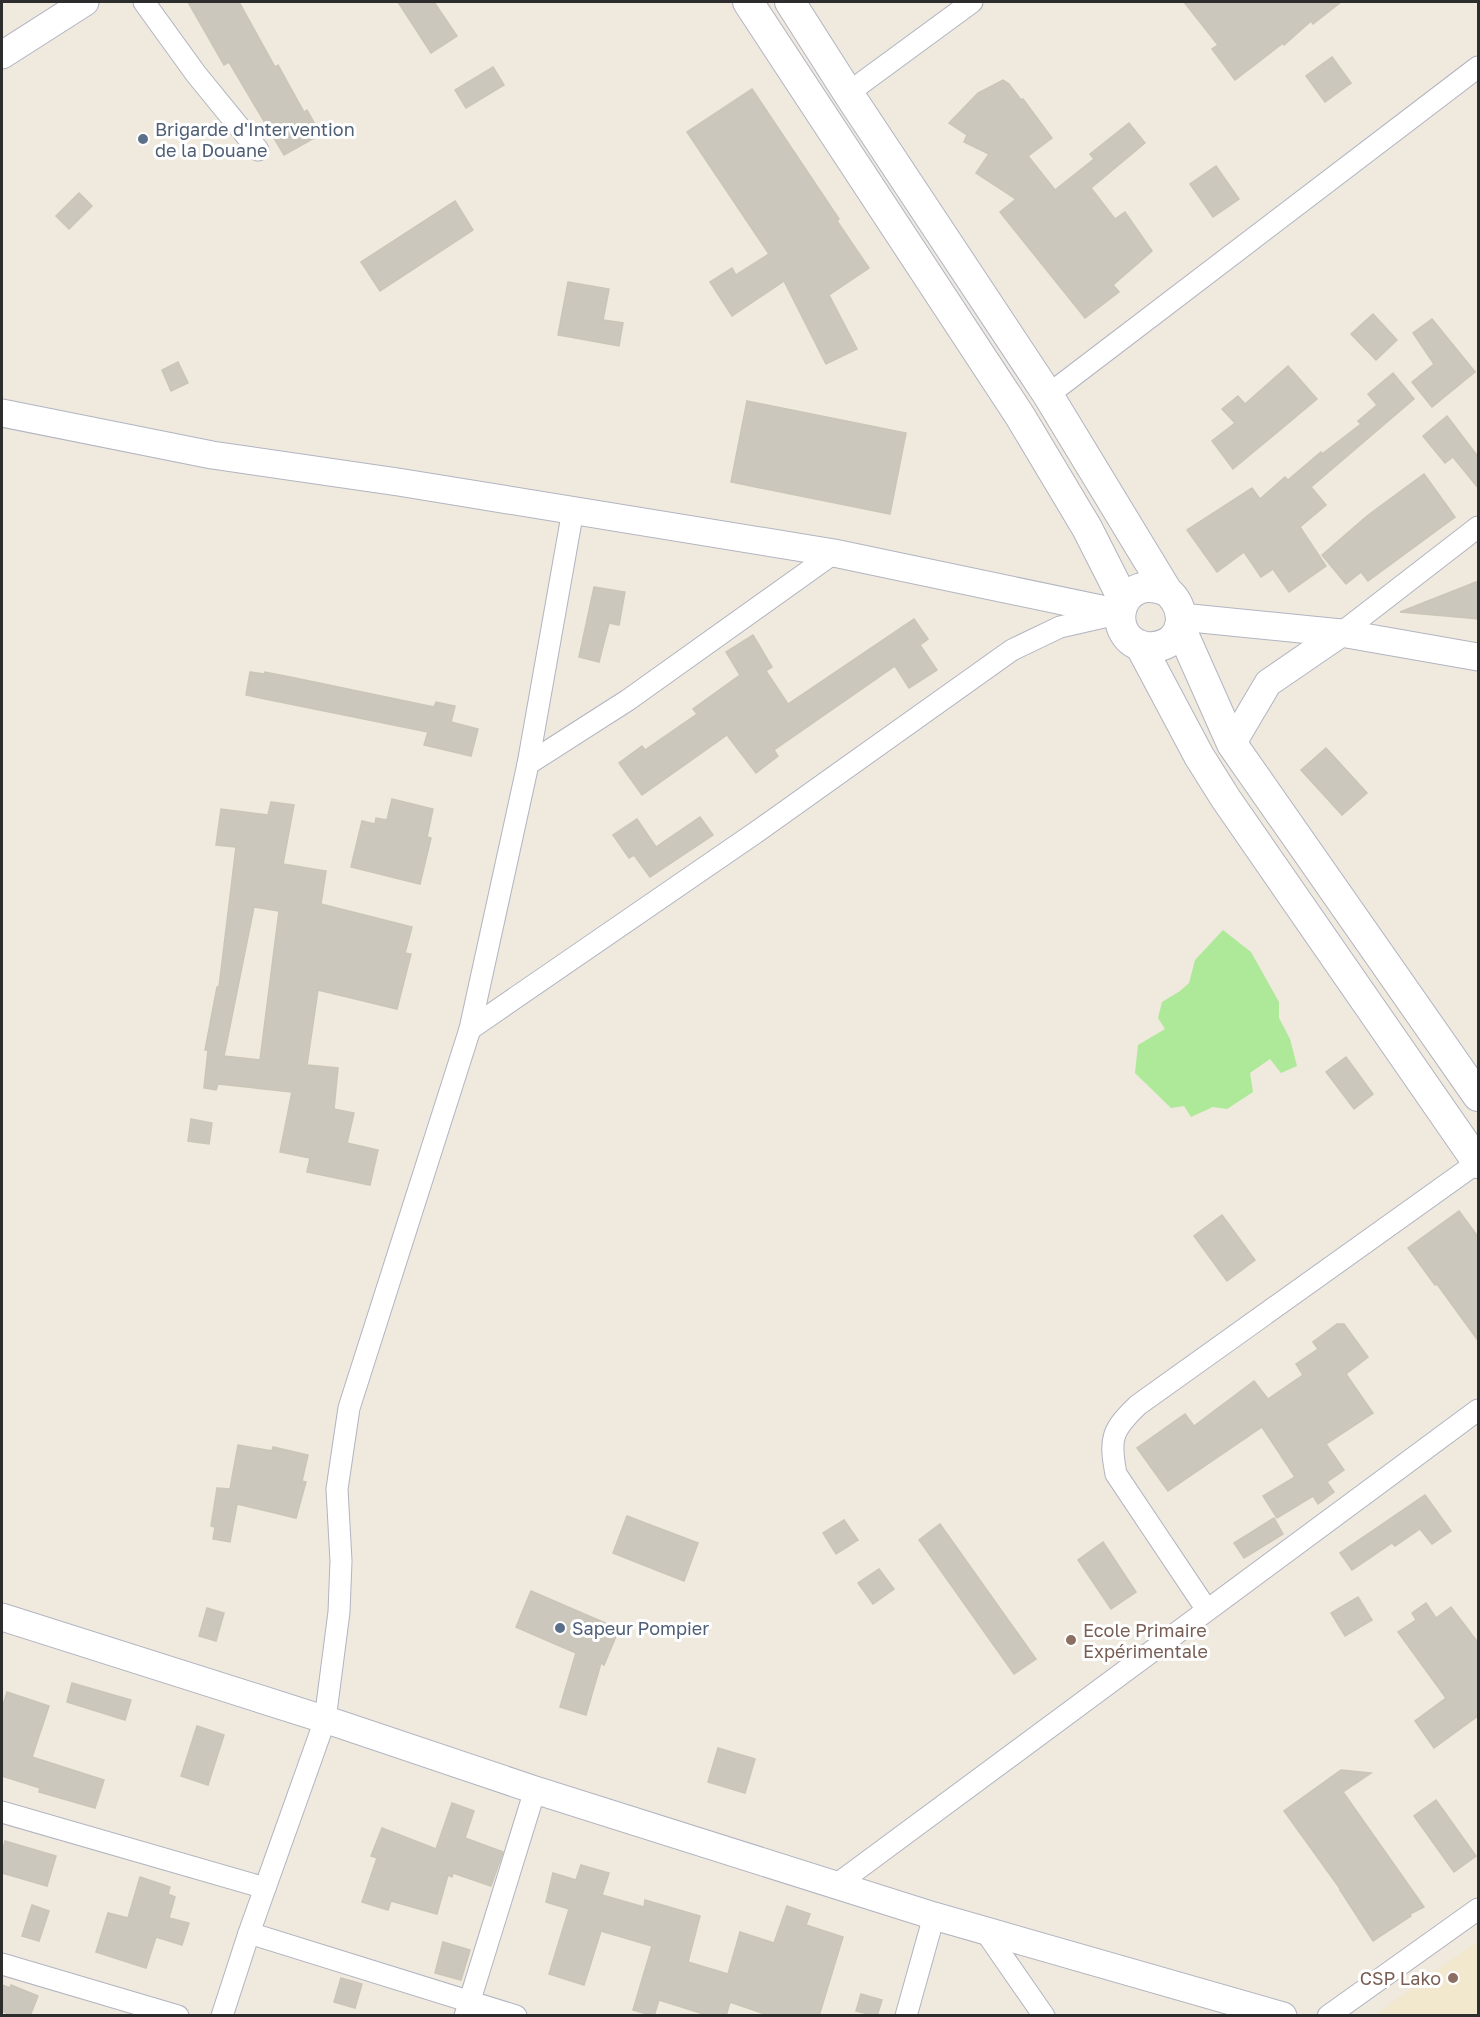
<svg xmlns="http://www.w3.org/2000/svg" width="1480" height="2017" viewBox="0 0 1480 2017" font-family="'Golos Text',sans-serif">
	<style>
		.education { fill: #f1e8cd }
		.green { fill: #ade998 }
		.building { fill: #cbc7bd; stroke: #cbc5b7; stroke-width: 1.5; fill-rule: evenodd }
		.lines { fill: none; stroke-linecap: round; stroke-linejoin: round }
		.minor-casing { stroke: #b2b4c1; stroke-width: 23 }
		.tertiary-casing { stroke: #b2b4c1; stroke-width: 29 }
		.secondary-casing { stroke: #b2b4c1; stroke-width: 32 }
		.minor { stroke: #fff; stroke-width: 21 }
		.tertiary { stroke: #fff; stroke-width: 27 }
		.secondary { stroke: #fff; stroke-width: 30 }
		.service-dot { fill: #5c6f8a; stroke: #fff; stroke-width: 2 }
		.education-dot { fill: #8d6e63; stroke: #fff; stroke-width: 2 }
		.labels { text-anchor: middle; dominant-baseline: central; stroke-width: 6; stroke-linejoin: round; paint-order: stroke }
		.service-label { font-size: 18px; fill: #4e5e75; stroke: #fff; text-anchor: start }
		.education-label { font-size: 18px; fill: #785e54; stroke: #fff; text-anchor: start }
	</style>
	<rect width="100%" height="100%" fill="#efe9de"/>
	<!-- education -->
	<path class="education" d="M 1478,1941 L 1478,2015 L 1375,2015 Z"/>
	<!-- green -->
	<path class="green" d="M 1223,930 L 1251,952 L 1279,1002 L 1279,1018 L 1290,1039 L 1297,1066 L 1281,1073 L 1270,1059 L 1250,1073 L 1253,1092 L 1227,1109 L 1213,1107 L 1191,1117 L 1184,1106 L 1171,1108 L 1135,1073 L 1138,1045 L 1165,1029 L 1158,1018 L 1162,1002 L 1180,991 L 1189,983 L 1195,960 Z"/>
	<!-- building -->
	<g class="building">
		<path d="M 188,2 L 239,2 L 275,67 L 278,65 L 304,112 L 307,110 L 317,128 L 315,129 L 318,136 L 284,155 L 229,62 L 224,65 Z"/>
		<path d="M 398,2 L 434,2 L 457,36 L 431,53 Z"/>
		<path d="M 1184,2 L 1341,2 L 1313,24 L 1311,21 L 1284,45 L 1283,43 L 1235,80 L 1212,49 L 1218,45 Z"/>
		<path d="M 1332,57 L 1351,83 L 1325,102 L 1306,76 Z"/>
		<path d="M 493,67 L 504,85 L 466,108 L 455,90 Z"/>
		<path d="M 1003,80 L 1009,84 L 1021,100 L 1023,99 L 1052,138 L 1028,156 L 1055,190 L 1094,159 L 1090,154 L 1129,123 L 1145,143 L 1091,188 L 1115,219 L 1125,212 L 1152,251 L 1113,285 L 1119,292 L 1085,318 L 1000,212 L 1016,199 L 976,173 L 989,154 L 964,142 L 967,135 L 949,123 L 978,93 Z"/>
		<path d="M 752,89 L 839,219 L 837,221 L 869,268 L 829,295 L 857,349 L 826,364 L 784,281 L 732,316 L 710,282 L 732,268 L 736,275 L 769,254 L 687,132 Z"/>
		<path d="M 1216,166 L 1239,199 L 1213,217 L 1190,184 Z"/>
		<path d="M 79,193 L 92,206 L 69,229 L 56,216 Z"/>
		<path d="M 455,201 L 473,230 L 380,291 L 361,262 Z"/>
		<path d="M 568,282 L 609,289 L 603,320 L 623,323 L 619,346 L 558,335 Z"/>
		<path d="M 1373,314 L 1397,340 L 1376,360 L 1351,334 Z"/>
		<path d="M 1432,319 L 1475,372 L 1432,407 L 1412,382 L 1434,364 L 1413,333 Z"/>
		<path d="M 178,362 L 188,383 L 171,391 L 162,370 Z"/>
		<path d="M 1288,366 L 1317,399 L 1233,469 L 1212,441 L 1235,423 L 1222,409 L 1238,396 L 1245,404 Z"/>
		<path d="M 1393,373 L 1414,399 L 1311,487 L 1326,505 L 1300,527 L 1326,566 L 1289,592 L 1273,569 L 1261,577 L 1244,552 L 1217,572 L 1187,530 L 1252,488 L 1260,499 L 1285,477 L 1288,480 L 1321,452 L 1322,454 L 1361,424 L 1358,421 L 1377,405 L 1368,394 Z"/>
		<path d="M 747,401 L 906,433 L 890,514 L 731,482 Z"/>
		<path d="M 1447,416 L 1479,458 L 1479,489 L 1453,457 L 1445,463 L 1423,436 Z"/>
		<path d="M 1424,474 L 1455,517 L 1368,581 L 1361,572 L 1346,584 L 1322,555 L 1367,516 Z"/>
		<path d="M 1476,582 L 1479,592 L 1479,619 L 1400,612 Z"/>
		<path d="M 594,587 L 625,592 L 619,625 L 609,623 L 599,662 L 579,657 Z"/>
		<path d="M 914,619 L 928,639 L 920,645 L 937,670 L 909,688 L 895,666 L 774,750 L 778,756 L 756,773 L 727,735 L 642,795 L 619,763 L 642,746 L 645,750 L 697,714 L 693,709 L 740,675 L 726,652 L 753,635 L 772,667 L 766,671 L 788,704 Z"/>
		<path d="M 250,672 L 264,674 L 265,672 L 295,678 L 434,707 L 436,702 L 455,706 L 451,722 L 478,729 L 471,756 L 424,745 L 428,732 L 246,695 Z"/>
		<path d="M 1326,748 L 1367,793 L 1342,815 L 1301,770 Z"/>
		<path d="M 392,799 L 433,809 L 427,837 L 431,838 L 420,884 L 351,867 L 362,821 L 375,824 L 376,818 L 387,820 Z"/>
		<path d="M 271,802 L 294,805 L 283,864 L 326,871 L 321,904 L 412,927 L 405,953 L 411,954 L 397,1009 L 318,990 L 307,1065 L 338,1068 L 334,1109 L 354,1113 L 347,1143 L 378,1150 L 370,1185 L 307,1172 L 310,1158 L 280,1152 L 292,1092 L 218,1084 L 216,1090 L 204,1088 L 208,1050 L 205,1050 L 217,987 L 219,987 L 236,847 L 216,845 L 221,809 L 268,815 ZM 254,907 L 279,911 L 260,1060 L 224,1056 Z"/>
		<path d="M 700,817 L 713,835 L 650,877 L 634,855 L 629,858 L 613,835 L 637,819 L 656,847 Z"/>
		<path d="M 1346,1057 L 1373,1094 L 1354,1109 L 1326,1072 Z"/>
		<path d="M 191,1119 L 212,1123 L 209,1144 L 188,1141 Z"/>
		<path d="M 1459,1211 L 1479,1238 L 1479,1342 L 1437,1284 L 1435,1285 L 1408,1248 Z"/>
		<path d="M 1222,1215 L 1255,1260 L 1227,1281 L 1194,1236 Z"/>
		<path d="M 1337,1324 L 1344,1324 L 1368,1357 L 1346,1374 L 1373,1413 L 1326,1444 L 1344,1470 L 1327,1482 L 1334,1492 L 1318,1504 L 1313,1496 L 1277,1518 L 1263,1496 L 1295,1477 L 1262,1427 L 1168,1491 L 1137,1448 L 1185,1414 L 1194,1426 L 1254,1381 L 1268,1399 L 1303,1375 L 1296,1364 L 1318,1349 L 1313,1342 Z"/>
		<path d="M 238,1445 L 272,1451 L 273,1447 L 308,1455 L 302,1481 L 306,1482 L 296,1518 L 237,1504 L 230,1542 L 213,1539 L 215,1527 L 211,1526 L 217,1488 L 230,1489 Z"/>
		<path d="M 1425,1495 L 1451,1531 L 1432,1544 L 1420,1529 L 1395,1546 L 1392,1543 L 1352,1570 L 1340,1553 Z"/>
		<path d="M 627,1516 L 698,1543 L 684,1581 L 613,1553 Z"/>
		<path d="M 1274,1518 L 1283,1534 L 1244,1558 L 1234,1543 Z"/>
		<path d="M 844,1520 L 858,1540 L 836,1554 L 823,1533 Z"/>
		<path d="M 940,1524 L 1036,1659 L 1014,1674 L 919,1540 Z"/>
		<path d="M 1103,1542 L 1136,1592 L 1111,1609 L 1078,1560 Z"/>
		<path d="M 879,1569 L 894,1589 L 873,1604 L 858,1583 Z"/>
		<path d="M 531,1591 L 619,1629 L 604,1665 L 601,1663 L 586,1715 L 560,1707 L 576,1653 L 516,1627 Z"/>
		<path d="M 1358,1597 L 1372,1620 L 1345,1636 L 1331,1613 Z"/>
		<path d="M 1426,1603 L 1436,1618 L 1451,1607 L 1479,1644 L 1479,1715 L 1434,1748 L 1415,1721 L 1446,1698 L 1398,1632 L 1416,1620 L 1412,1613 Z"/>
		<path d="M 207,1608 L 224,1613 L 216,1641 L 199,1636 Z"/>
		<path d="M 72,1683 L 131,1700 L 125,1720 L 67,1702 Z"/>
		<path d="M 7,1692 L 49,1706 L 32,1757 L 104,1780 L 95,1808 L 39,1792 L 40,1788 L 2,1776 L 2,1708 Z"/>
		<path d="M 197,1726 L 224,1735 L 208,1785 L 181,1776 Z"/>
		<path d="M 718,1748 L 755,1759 L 745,1793 L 708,1782 Z"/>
		<path d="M 1341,1770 L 1371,1773 L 1343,1792 L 1424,1907 L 1410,1914 L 1411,1916 L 1373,1941 L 1340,1890 L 1341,1890 L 1284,1811 Z"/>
		<path d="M 1436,1800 L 1476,1856 L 1454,1872 L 1414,1816 Z"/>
		<path d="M 452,1803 L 474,1811 L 465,1838 L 503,1852 L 491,1886 L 453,1873 L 452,1877 L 448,1875 L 437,1914 L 391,1901 L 388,1910 L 362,1902 L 377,1858 L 371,1856 L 382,1828 L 436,1849 Z"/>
		<path d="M 5,1841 L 56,1856 L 47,1886 L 2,1873 L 2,1854 Z"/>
		<path d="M 581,1865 L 609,1873 L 602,1895 L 644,1907 L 645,1900 L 700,1916 L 688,1962 L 728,1974 L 740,1932 L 774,1943 L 787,1906 L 810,1914 L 806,1925 L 843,1937 L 819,2016 L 768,2015 L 730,2002 L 726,2016 L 710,2016 L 659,2000 L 654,2016 L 633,2010 L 652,1946 L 601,1931 L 584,1985 L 549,1974 L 569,1909 L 546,1902 L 553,1873 L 576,1880 Z"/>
		<path d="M 140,1877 L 170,1887 L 168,1894 L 175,1897 L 169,1918 L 189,1923 L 182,1945 L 156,1937 L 146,1968 L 96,1952 L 108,1913 L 128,1918 Z"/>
		<path d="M 32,1905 L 49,1911 L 39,1941 L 22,1936 Z"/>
		<path d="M 443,1942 L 470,1950 L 461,1980 L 435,1973 Z"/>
		<path d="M 341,1978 L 362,1984 L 355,2008 L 334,2002 Z"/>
		<path d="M 2,1985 L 10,1988 L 11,1985 L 38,1996 L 30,2016 L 12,2016 L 2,2011 Z"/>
		<path d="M 861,1994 L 882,2000 L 877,2016 L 856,2011 Z"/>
	</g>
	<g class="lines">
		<defs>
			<g id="minor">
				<path d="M 144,2 L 196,74 L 258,150"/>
				<path d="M 848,93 L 972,2"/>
				<path d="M 1048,395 L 1478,67"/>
				<path d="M 1341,633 L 1478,527"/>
				<path d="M 528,764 L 628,700 L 834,553"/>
				<path d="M 470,1029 L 755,833 L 1012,650 L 1060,627 L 1117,614"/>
				<path d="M 1207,1610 L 1116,1474 C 1109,1438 1112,1430 1138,1405 L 1478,1162"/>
				<path d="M 2,1812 L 265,1888"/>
				<path d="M 836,1885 L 1478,1410"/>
				<path d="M 985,1931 L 1044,2016"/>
				<path d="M 249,1933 L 516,2016"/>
				<path d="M 2,1964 L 178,2016"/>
				<path d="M 222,2016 L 249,1933 L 325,1720 L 339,1612 L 341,1561 L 337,1489 L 349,1408 L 470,1029 L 528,764 L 573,510"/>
				<path d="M 465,2016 L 535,1790"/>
				<path d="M 906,2016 L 934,1916"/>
				<path d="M 1328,2016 L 1478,1909"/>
			</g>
			<g id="tertiary">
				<path d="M 2,55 L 85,2"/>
				<path d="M 2,413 L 212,455 L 398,482 L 834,553 L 1120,613"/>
				<path d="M 1181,617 L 1341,633 L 1478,657"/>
				<path d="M 1232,744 L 1268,683 L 1341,633"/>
				<path d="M 2,1617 L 339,1724 L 535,1790 L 934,1916 L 1283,2016"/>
			</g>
			<g id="secondary">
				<path d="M 748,2 L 1020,416 L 1087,528 L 1124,601"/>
				<path d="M 790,2 L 848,93 L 1048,395 L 1167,591 C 1182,604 1188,628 1169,642 C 1162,646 1154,648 1147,647 C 1103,641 1116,570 1167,591"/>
				<path d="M 1180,627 L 1232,744 L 1478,1096"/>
				<path d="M 1141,647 L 1199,756 L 1226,799 L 1478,1163"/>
			</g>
		</defs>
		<!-- minor casing -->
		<use href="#minor" class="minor-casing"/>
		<!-- tertiary casing -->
		<use href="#tertiary" class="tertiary-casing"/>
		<!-- secondary casing -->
		<use href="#secondary" class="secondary-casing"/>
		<!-- minor -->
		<use href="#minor" class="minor"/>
		<!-- tertiary -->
		<use href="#tertiary" class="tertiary"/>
		<!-- secondary -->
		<use href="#secondary" class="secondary"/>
	</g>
	<!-- markers -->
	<g class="service-dot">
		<circle cx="143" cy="139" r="6"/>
		<circle cx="560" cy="1628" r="6"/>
	</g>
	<g class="education-dot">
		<circle cx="1071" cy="1640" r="6"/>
		<circle cx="1453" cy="1978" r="6"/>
	</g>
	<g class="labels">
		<!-- service labels -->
		<g class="service-label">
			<text x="155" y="129">Brigarde d'Intervention<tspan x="155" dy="21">de la Douane</tspan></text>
			<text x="572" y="1628">Sapeur Pompier</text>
		</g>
		<!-- education labels -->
		<g class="education-label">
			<text x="1083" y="1630">Ecole Primaire<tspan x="1083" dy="21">Expérimentale</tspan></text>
			<text x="1441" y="1978" text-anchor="end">CSP Lako</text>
		</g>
	</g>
	<!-- border -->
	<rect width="1480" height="2017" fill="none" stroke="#2d2d2d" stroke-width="6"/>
</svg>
